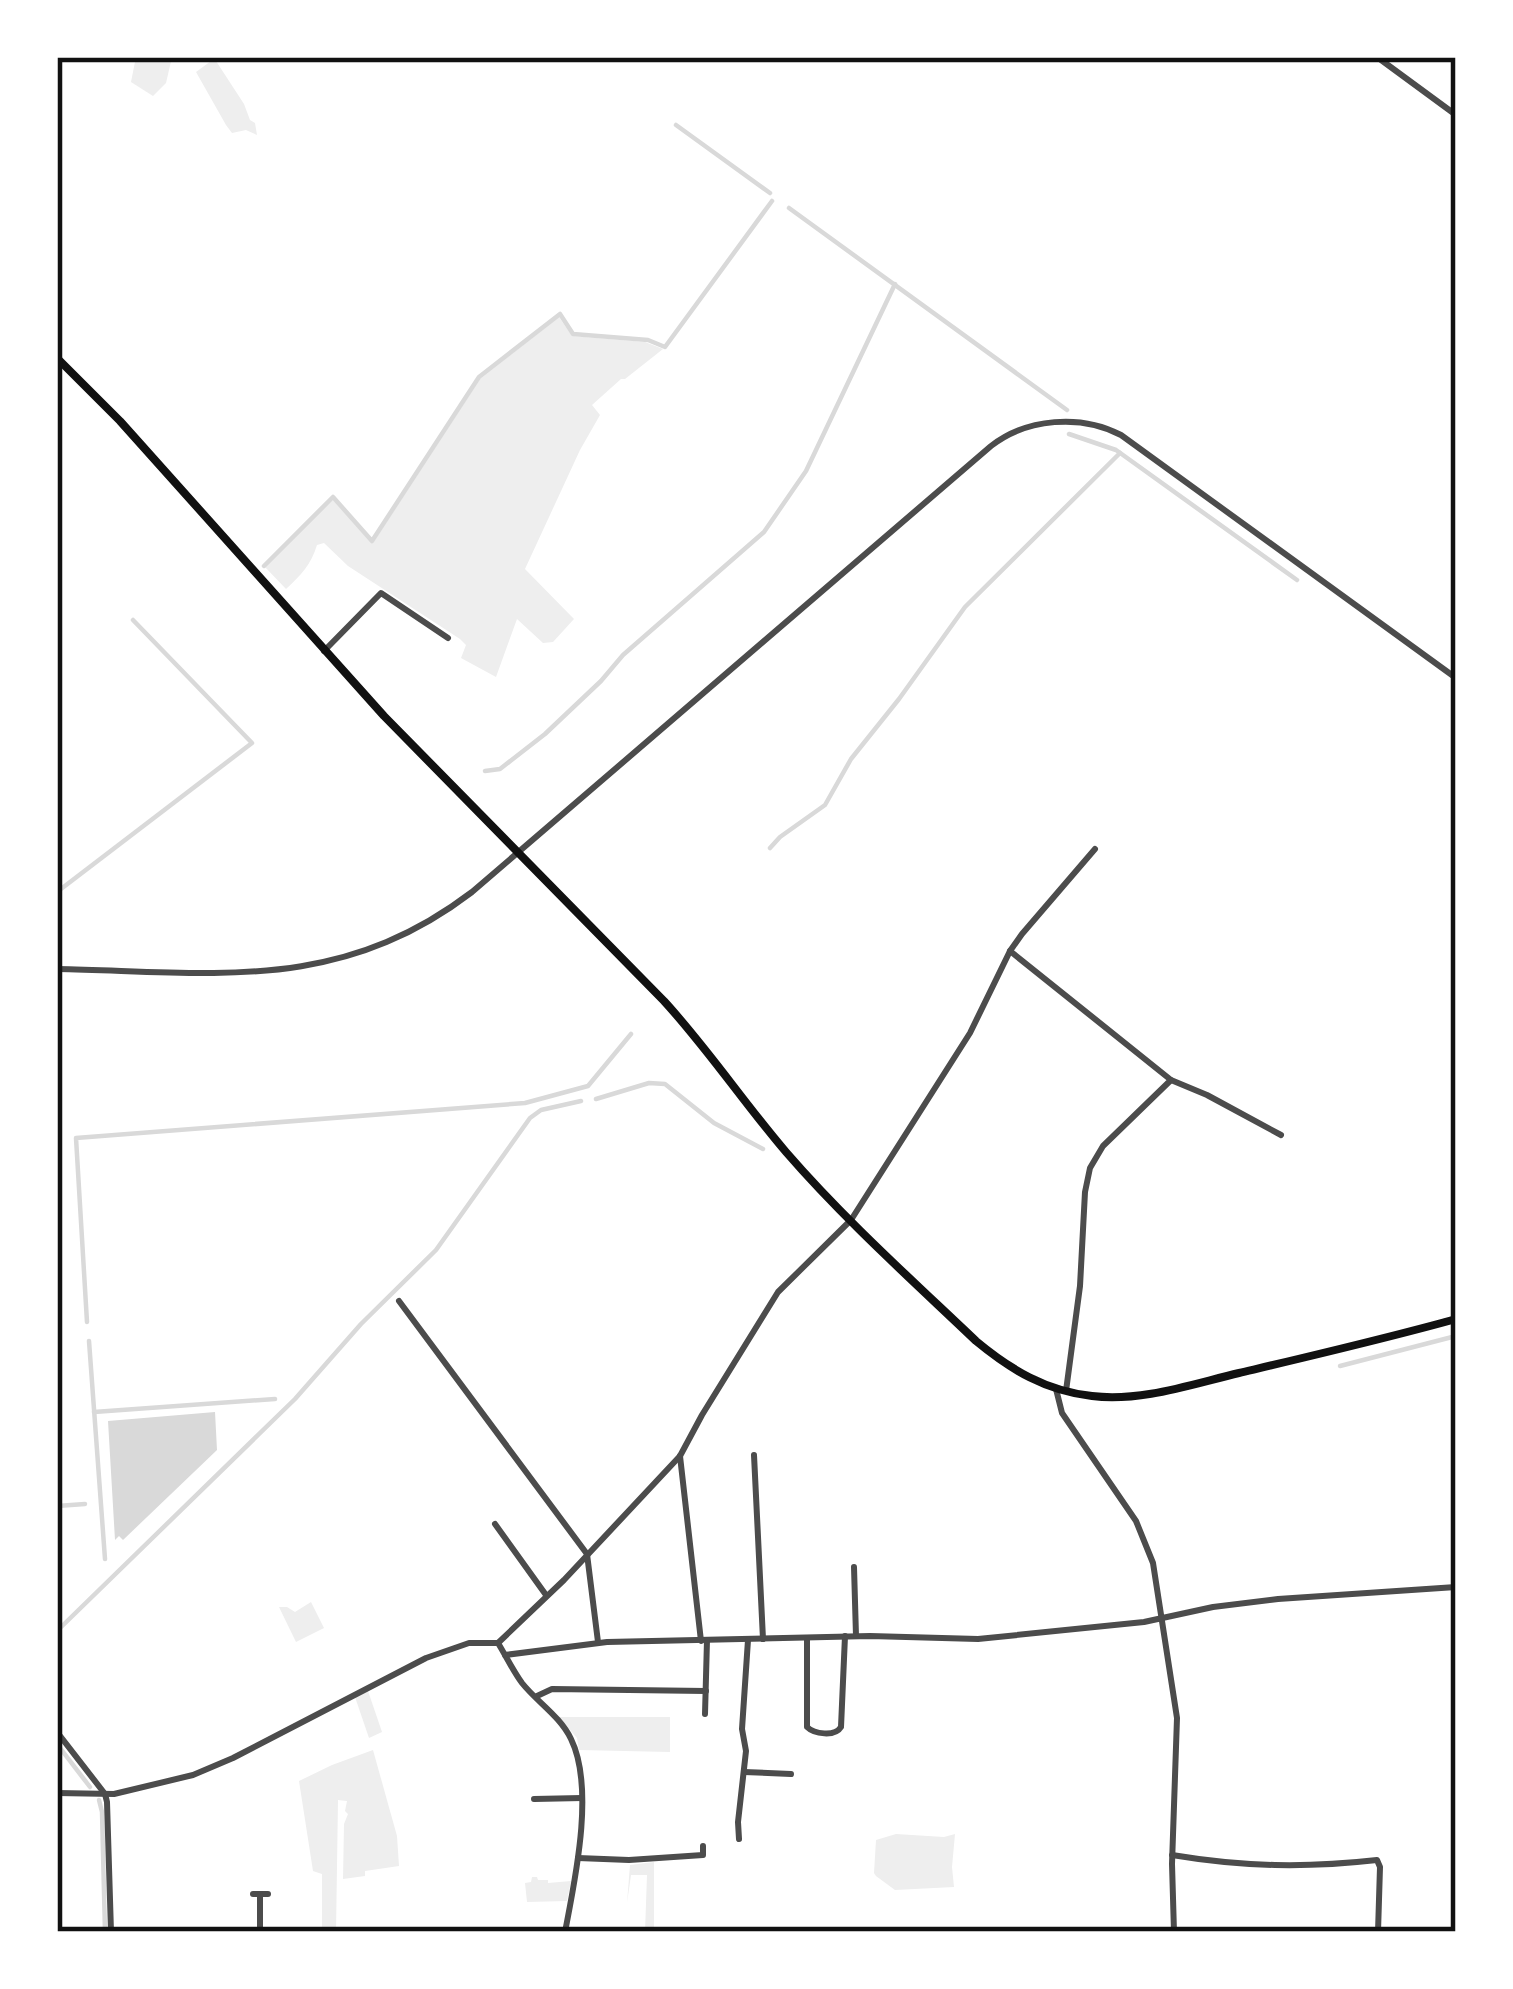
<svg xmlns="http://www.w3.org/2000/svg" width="1513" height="1989" viewBox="0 0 1513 1989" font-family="'Roboto Serif',serif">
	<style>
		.green { fill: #eee }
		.water { fill: #d9d9d9 }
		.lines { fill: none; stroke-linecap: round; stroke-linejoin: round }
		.stream { stroke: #d9d9d9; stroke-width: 4.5 }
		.minor { stroke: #4c4c4c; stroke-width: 6 }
		.tertiary { stroke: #4c4c4c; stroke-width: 6 }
		.secondary { stroke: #111; stroke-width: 8 }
		.neatline { fill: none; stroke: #111; stroke-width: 4.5 }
	</style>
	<rect width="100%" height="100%" fill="#fff"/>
	<!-- green -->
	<g class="green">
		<path d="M 136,57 L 172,57 L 166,83 L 153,96 L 131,82 Z"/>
		<path d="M 211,57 L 220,57 L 216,61 L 244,104 L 250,120 L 255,123 L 257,135 L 246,130 L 232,133 L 226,125 L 196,72 L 211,61 Z"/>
		<path d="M 559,317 L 572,336 L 645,342 L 663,349 L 625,379 L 621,379 L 592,405 L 600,415 L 580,450 L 525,569 L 574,619 L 553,642 L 543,643 L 517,619 L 496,677 L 461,658 L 466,645 L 460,639 L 348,566 L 324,543 L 317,545 C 311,565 301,575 286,589 L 264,566 L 333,500 L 373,543 L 480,379 Z"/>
		<path d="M 311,1602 L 324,1628 L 296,1642 L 279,1607 L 287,1607 L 295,1612 Z"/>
		<path d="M 368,1691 L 382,1732 L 369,1738 L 355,1697 Z"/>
		<path d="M 559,1717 L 670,1717 L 670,1752 L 579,1750 L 577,1738 Z"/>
		<path d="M 373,1750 L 397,1836 L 399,1866 L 365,1871 L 365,1876 L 343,1879 L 344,1824 L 348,1814 L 345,1811 L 347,1801 L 338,1800 L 336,1932 L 322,1932 L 322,1874 L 313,1871 L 299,1781 L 332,1765 Z"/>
		<path d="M 896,1834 L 944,1837 L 955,1834 L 952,1867 L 954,1887 L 895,1890 L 876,1876 L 874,1873 L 876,1840 Z"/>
		<path d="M 654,1862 L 654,1932 L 645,1932 L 647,1875 L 631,1875 L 627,1903 L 630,1865 Z"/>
		<path d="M 532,1877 L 537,1877 L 538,1880 L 548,1880 L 548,1883 L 571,1881 L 567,1901 L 527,1902 L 525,1883 L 531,1882 Z"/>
	</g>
	<!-- water -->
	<path class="water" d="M 215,1412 L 217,1450 L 123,1540 L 119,1536 L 115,1540 L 108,1421 Z"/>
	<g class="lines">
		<!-- stream -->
		<g class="stream">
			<path d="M 676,125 L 770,193"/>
			<path d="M 789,208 L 1067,410"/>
			<path d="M 1069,434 L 1116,450 L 1297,580"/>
			<path d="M 264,566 L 333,497 L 372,541 L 479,377 L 560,314 L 573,334 L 648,340 L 665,347 L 772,201"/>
			<path d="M 485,771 L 500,769 L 545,734 L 601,681 L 623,655 L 764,532 L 806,471 L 895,284"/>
			<path d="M 770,848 L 780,837 L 825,805 L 851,759 L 899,699 L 965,607 L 1120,453"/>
			<path d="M 57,892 L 252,743 L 133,620"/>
			<path d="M 596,1099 L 649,1083 L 665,1084 L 714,1123 L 763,1149"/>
			<path d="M 87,1322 L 76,1138 L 525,1103 L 588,1086 L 631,1034"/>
			<path d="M 89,1341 L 105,1559"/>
			<path d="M 1340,1366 L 1456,1336"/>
			<path d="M 94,1412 L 275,1399"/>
			<path d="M 57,1506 L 85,1504"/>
			<path d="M 57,1631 L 295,1399 L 361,1324 L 436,1250 L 530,1118 L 541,1110 L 581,1101"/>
			<path d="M 57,1744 L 90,1787"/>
			<path d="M 99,1800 L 102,1812 L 105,1932"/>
		</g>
		<!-- minor -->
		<g class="minor">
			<path d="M 1377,57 L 1456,115"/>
			<path d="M 324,651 L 381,593 L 448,638"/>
			<path d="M 1010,951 L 1171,1080 L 1103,1146 L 1090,1168 L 1085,1192 L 1080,1286 L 1066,1391"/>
			<path d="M 1171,1080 L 1207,1095 L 1281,1135"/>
			<path d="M 399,1301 L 587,1554 L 598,1642"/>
			<path d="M 1056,1389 L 1062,1413 L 1136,1521 L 1153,1563 L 1177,1718 L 1172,1864 L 1174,1932"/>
			<path d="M 754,1455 L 763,1639"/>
			<path d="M 680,1456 L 701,1641"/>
			<path d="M 495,1524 L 546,1595"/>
			<path d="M 854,1567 L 856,1636"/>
			<path d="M 807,1639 L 807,1727 C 814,1734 835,1737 841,1727 L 845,1636"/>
			<path d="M 498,1643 C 506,1656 513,1671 522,1683 C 537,1702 560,1716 571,1739 C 595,1788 575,1880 565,1932"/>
			<path d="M 505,1655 L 607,1642 L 870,1636 L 978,1639 L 1144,1622 L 1213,1607 L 1278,1599 L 1456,1587"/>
			<path d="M 537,1696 L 552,1689 L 706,1691"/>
			<path d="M 705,1714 L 707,1640"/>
			<path d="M 57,1732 L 105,1794 L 107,1802 L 111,1932"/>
			<path d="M 744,1772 L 791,1774"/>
			<path d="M 57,1793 L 114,1794 L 193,1775 L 233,1758 L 426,1658 L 469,1643 L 498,1643 L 564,1580 L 680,1456 L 702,1415 L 778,1292 L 851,1220 L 970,1033 L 1010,951 L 1022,934 L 1095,849"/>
			<path d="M 534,1799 L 582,1798"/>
			<path d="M 739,1839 L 738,1822 L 746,1751 L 742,1729 L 748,1640"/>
			<path d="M 1172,1855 C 1244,1867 1306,1868 1377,1860 L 1380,1867 L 1378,1932"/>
			<path d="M 578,1858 L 629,1860 L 703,1855 L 703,1846"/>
			<path d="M 253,1894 L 268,1894"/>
			<path d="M 260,1932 L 260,1894"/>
		</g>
		<!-- tertiary -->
		<path class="tertiary" d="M 57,969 C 214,972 338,994 472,892 L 991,446 C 1027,418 1081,414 1121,435 L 1456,678"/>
		<!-- secondary -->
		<path class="secondary" d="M 57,358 L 120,421 L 384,716 L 664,1001 C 708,1049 744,1103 786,1152 C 844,1219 912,1280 976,1341 C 1011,1370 1046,1391 1092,1396 C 1141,1402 1192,1384 1239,1373 C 1311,1356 1384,1339 1456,1319"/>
	</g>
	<!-- border -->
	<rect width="1513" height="1989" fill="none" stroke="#ffffff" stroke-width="120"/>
	<rect x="60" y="60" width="1393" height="1869" class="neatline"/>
</svg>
